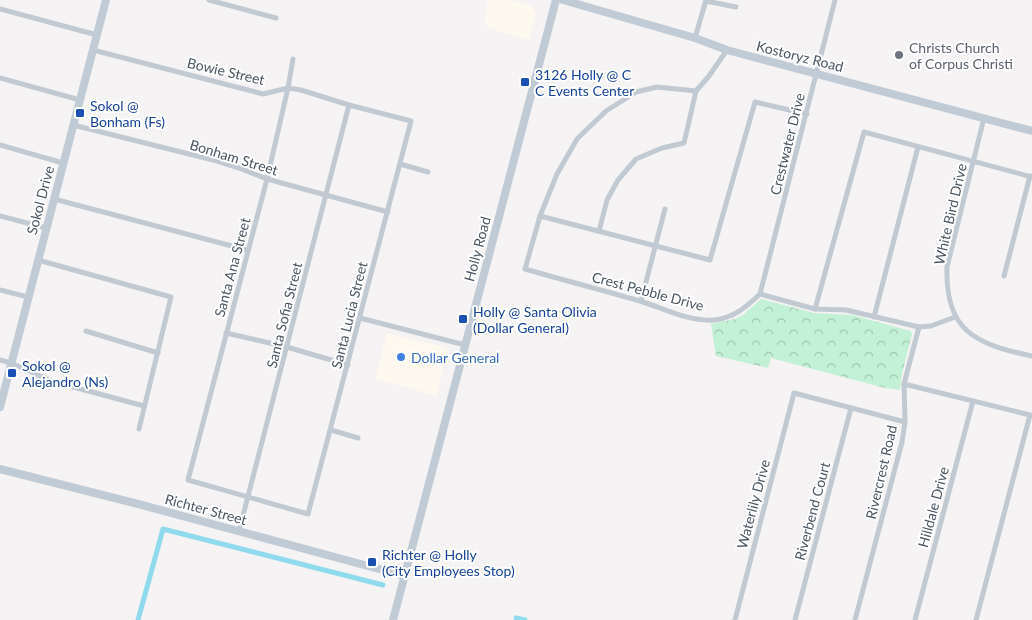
<svg xmlns="http://www.w3.org/2000/svg" width="1032" height="620" viewBox="0 0 1032 620" font-family="Lato,sans-serif">
	<style>
		.commercial { fill: #fdf9ef }
		.forest { fill: url(#forest-crowns) }
		.lines { fill: none; stroke-linecap: round; stroke-linejoin: round }
		.canal { stroke: #90daee; stroke-width: 5 }
		.street { stroke: #c1cad2; stroke-width: 5 }
		.secondary { stroke: #c1cbd6; stroke-width: 8 }
		.worship-dot { fill: #6b7280; stroke: #fff; stroke-width: 2 }
		.transit-dot { fill: #1a4fb4; stroke: #fff; stroke-width: 2 }
		.shop-dot { fill: #3f7fe0; stroke: #fff; stroke-width: 2 }
		.labels { text-anchor: middle; dominant-baseline: central; stroke-width: 4; stroke-linejoin: round; paint-order: stroke }
		.worship-label { font-size: 14px; fill: #5b616d; stroke: #fff; text-anchor: start }
		.street-label { font-size: 14px; fill: #4a5661; stroke: #fff }
		.transit-label { font-size: 14px; fill: #164399; stroke: #fff; text-anchor: start }
		.shop-label { font-size: 14px; fill: #366cbe; stroke: #fff; text-anchor: start }
	</style>
	<defs>
		<pattern id="forest-crowns" width="20" height="18" patternUnits="userSpaceOnUse" patternTransform="scale(1.25)"><rect width="20" height="18" fill="#c3f1d5"/><path d="M2 6a3 3 0 1 1 6 0M12 15a3 3 0 1 1 6 0" fill="none" stroke="#a0c6b0"/></pattern>
	</defs>
	<rect width="100%" height="100%" fill="#f5f3f3"/>
	<!-- commercial -->
	<g class="commercial">
		<path d="M 488,0 L 509,0 L 531,6 L 536,13 L 530,40 L 488,28 L 484,22 Z"/>
		<path d="M 387,333 L 448,348 L 437,396 L 375,379 Z"/>
	</g>
	<!-- forest -->
	<path class="forest" d="M 761,299 L 814,313 L 852,315 L 911,331 L 912,334 L 902,374 L 900,390 L 885,388 L 771,358 L 768,368 L 716,356 L 711,324 L 735,319 L 743,315 Z"/>
	<g class="lines">
		<!-- canal -->
		<g class="canal">
			<path d="M 516,618 L 525,620"/>
			<path d="M 138,620 L 163,529 L 383,585"/>
		</g>
		<!-- street -->
		<g class="street">
			<path d="M 209,0 L 276,18"/>
			<path d="M 706,1 L 736,7"/>
			<path d="M 0,9 L 97,35"/>
			<path d="M 695,38 L 706,0"/>
			<path d="M 93,50 L 263,94 L 288,88 L 301,90 L 349,105 L 411,121 L 308,514 L 188,480 L 267,179 L 288,88 L 293,59"/>
			<path d="M 0,78 L 80,100"/>
			<path d="M 696,91 L 657,87 L 636,92 L 606,111 L 577,139 L 557,174 L 540,216 L 525,269 C 563,280 602,290 640,301 C 663,308 689,322 714,320 C 734,318 746,307 760,294"/>
			<path d="M 984,118 L 947,267 C 945,331 975,344 1032,356"/>
			<path d="M 73,125 L 217,161 L 239,168 L 267,179 L 388,212"/>
			<path d="M 0,145 L 63,163"/>
			<path d="M 400,164 L 428,172"/>
			<path d="M 54,199 L 247,250"/>
			<path d="M 0,216 L 46,228"/>
			<path d="M 540,216 L 710,260 L 755,102 L 807,114"/>
			<path d="M 599,231 L 607,200 L 618,180 L 636,159 L 662,148 L 684,143 L 696,91 L 709,76 L 727,50"/>
			<path d="M 38,260 L 171,297 L 139,429"/>
			<path d="M 1004,276 L 1030,176"/>
			<path d="M 0,290 L 28,297"/>
			<path d="M 760,294 L 835,0"/>
			<path d="M 760,294 L 815,309 L 846,310 L 919,327 L 931,326 L 955,317"/>
			<path d="M 641,301 L 665,209"/>
			<path d="M 815,309 L 864,132 L 1032,177"/>
			<path d="M 874,317 L 918,147"/>
			<path d="M 360,318 L 465,345"/>
			<path d="M 86,331 L 158,353"/>
			<path d="M 226,333 L 287,347 L 348,365"/>
			<path d="M 0,360 L 11,363 L 51,381 L 144,406"/>
			<path d="M 904,384 L 1030,415 L 976,620"/>
			<path d="M 331,430 L 358,438"/>
			<path d="M 239,531 L 349,105"/>
			<path d="M 735,620 L 794,393 L 905,422"/>
			<path d="M 795,620 L 851,408"/>
			<path d="M 855,620 L 902,442 L 905,422 L 904,384 L 919,327"/>
			<path d="M 915,620 L 973,401"/>
		</g>
		<!-- secondary -->
		<g class="secondary">
			<path d="M 563,0 L 695,38 L 727,50 L 1032,131"/>
			<path d="M 0,407 L 106,0"/>
			<path d="M 0,469 L 142,505 L 405,576"/>
			<path d="M 393,620 L 556,0"/>
		</g>
	</g>
	<!-- markers -->
	<circle class="worship-dot" cx="899" cy="55" r="5"/>
	<g class="transit-dot">
		<rect x="520" y="77" width="10" height="10" rx="2.5"/>
		<rect x="75" y="108" width="10" height="10" rx="2.5"/>
		<rect x="458" y="314" width="10" height="10" rx="2.5"/>
		<rect x="7" y="368" width="10" height="10" rx="2.5"/>
		<rect x="367" y="557" width="10" height="10" rx="2.5"/>
	</g>
	<circle class="shop-dot" cx="401" cy="357" r="5"/>
	<g class="labels">
		<!-- worship labels -->
		<g class="worship-label">
			<text x="909" y="47">Christs Church<tspan x="909" dy="16">of Corpus Christi</tspan></text>
		</g>
		<!-- street labels -->
		<g class="street-label">
			<text transform="translate(800 56) rotate(14)">Kostoryz Road</text>
			<text transform="translate(226 71) rotate(13)">Bowie Street</text>
			<text transform="translate(787 144) rotate(-76)">Crestwater Drive</text>
			<text transform="translate(234 157) rotate(17)">Bonham Street</text>
			<text transform="translate(40 200) rotate(-75)">Sokol Drive</text>
			<text transform="translate(950 214) rotate(-77)">White Bird Drive</text>
			<text transform="translate(477 249) rotate(-75)">Holly Road</text>
			<text transform="translate(232 267) rotate(-75)">Santa Ana Street</text>
			<text transform="translate(648 291) rotate(15)">Crest Pebble Drive</text>
			<text transform="translate(284 315) rotate(-76)">Santa Sofia Street</text>
			<text transform="translate(349 315) rotate(-76)">Santa Lucia Street</text>
			<text transform="translate(881 472) rotate(-77)">Rivercrest Road</text>
			<text transform="translate(753 504) rotate(-75)">Waterlily Drive</text>
			<text transform="translate(933 507) rotate(-75)">Hilldale Drive</text>
			<text transform="translate(206 509) rotate(15)">Richter Street</text>
			<text transform="translate(812 511) rotate(-75)">Riverbend Court</text>
		</g>
		<!-- transit labels -->
		<g class="transit-label">
			<text x="535" y="74">3126 Holly @ C<tspan x="535" dy="16">C Events Center</tspan></text>
			<text x="90" y="105">Sokol @<tspan x="90" dy="16">Bonham (Fs)</tspan></text>
			<text x="473" y="311">Holly @ Santa Olivia<tspan x="473" dy="16">(Dollar General)</tspan></text>
			<text x="22" y="365">Sokol @<tspan x="22" dy="16">Alejandro (Ns)</tspan></text>
			<text x="382" y="554">Richter @ Holly<tspan x="382" dy="16">(City Employees Stop)</tspan></text>
		</g>
		<!-- shop labels -->
		<g class="shop-label">
			<text x="411" y="357">Dollar General</text>
		</g>
	</g>
</svg>
